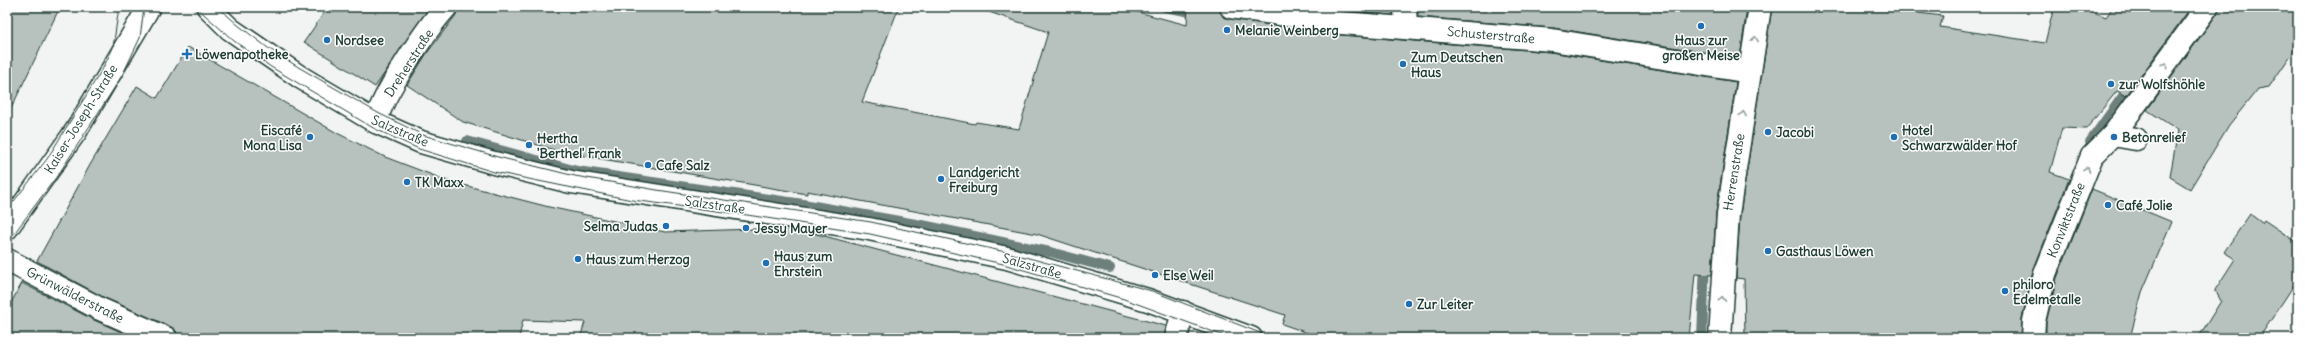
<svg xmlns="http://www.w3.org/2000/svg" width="2305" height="345" viewBox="0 0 2305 345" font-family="Delius,sans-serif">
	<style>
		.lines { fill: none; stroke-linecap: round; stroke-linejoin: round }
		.stream { stroke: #6d807b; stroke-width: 10 }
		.building { fill: #b7c1bd; stroke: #1f3d34 }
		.street-casing { stroke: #1f3d34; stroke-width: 25 }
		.street { stroke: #fff; stroke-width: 22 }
		.tram { stroke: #1f3d34; stroke-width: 1 }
		.oneway { stroke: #8f9e9a }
		.poi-dot { fill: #1f6fb2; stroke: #fff; stroke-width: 1.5 }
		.labels { text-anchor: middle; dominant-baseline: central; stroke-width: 3; stroke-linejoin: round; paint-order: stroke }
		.poi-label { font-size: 13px; font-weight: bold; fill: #1f3d34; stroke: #fff; text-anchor: start }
		.street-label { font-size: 13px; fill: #1f3d34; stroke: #fff }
	</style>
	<rect width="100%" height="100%" fill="#f2f3f3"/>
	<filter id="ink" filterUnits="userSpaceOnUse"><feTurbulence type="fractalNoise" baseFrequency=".025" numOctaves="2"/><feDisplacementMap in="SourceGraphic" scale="8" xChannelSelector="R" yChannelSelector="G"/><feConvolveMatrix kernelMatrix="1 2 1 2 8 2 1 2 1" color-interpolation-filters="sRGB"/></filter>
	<g filter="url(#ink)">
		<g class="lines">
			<!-- stream -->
			<g class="stream">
				<path d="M 1165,7 L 1201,14"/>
				<path d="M 1226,19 L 1284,25"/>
				<path d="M 1384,37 L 1551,51 L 1709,78"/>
				<path d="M 467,141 L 577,171 L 803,204 L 927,226 L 1050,252 L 1110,268"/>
				<path d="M 2090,142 L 2131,85"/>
				<path d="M 2037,266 L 2050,224"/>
				<path d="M 1702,338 L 1705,262"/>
				<path d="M 2020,338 L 2021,319 L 2033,282"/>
			</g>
		</g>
		<!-- building -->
		<g class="building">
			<path d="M 7,7 L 60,7 L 7,117 Z"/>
			<path d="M 328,7 L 430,7 L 375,87 L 304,42 Z"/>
			<path d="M 458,7 L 899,7 L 862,102 L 975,124 L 976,122 L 1019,129 L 1048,32 L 989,12 L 990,7 L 1119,7 L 1187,25 L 1188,7 L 1219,7 L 1223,17 L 1229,19 L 1341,35 L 1550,52 L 1736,82 L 1716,212 L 1712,275 L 1695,274 L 1689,338 L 1322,338 L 1282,324 L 1285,315 L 1037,234 L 807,191 L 807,194 L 561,152 L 463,122 L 407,85 L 427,53 L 456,15 Z"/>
			<path d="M 1319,7 L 1393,7 L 1393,15 L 1343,11 Z"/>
			<path d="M 1418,7 L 1747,7 L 1740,58 L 1554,28 L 1418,17 Z"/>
			<path d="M 1772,7 L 1917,7 L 1918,13 L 1943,16 L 1940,27 L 2045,43 L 2054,7 L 2082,7 L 2106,17 L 2113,7 L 2191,7 L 2126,96 L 2117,91 L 2086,129 L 2062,128 L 2050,172 L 2069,179 L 2033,271 L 2022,318 L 2021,338 L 1745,338 L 1744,279 L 1736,278 L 1740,215 Z"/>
			<path d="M 2219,7 L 2298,7 L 2298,45 L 2269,87 L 2258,89 L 2229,125 L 2190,189 L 2170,177 L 2178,130 L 2147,110 L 2217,14 Z"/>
			<path d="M 188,47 L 337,133 L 385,157 L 448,181 L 549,207 L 665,232 L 784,228 L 809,232 L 1166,326 L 1164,338 L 580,338 L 585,322 L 523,320 L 519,338 L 178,338 L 176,331 L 171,327 L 105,298 L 37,261 L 90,165 L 137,86 L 157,98 Z"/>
			<path d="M 2092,189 L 2172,222 L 2142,292 L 2130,338 L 2046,338 L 2046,323 L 2057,278 Z"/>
			<path d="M 2250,214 L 2262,223 L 2264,220 L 2298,243 L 2298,279 L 2259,338 L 2198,338 L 2221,301 L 2215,290 L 2235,259 L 2224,252 Z"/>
			<path d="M 22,283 L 94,320 L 135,338 L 7,338 L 7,310 Z"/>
		</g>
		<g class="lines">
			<defs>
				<g id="street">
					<path d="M 208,7 L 230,29 L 300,77 L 376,122 L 421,142 L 494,163 L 571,182 L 869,229 L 1007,258 L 1148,300 L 1251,338"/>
					<path d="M 1231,7 L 1342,23 L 1552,40 L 1750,72"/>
					<path d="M 1405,7 L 1406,28"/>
					<path d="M 376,122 C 381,96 427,28 446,7"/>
					<path d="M 2113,135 L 2136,139"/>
					<path d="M 7,228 L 76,131 L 149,7"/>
					<path d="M 7,260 L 100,309 L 166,338"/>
					<path d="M 1176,338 L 1183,312"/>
					<path d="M 1720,338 L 1728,214 L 1760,7"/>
					<path d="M 2033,338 L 2034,321 L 2045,274 L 2092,156 L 2113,135 L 2207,7"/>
				</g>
			</defs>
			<!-- street casing -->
			<use href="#street" class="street-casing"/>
			<!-- street -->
			<use href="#street" class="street"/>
			<!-- tram -->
			<g class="tram">
				<path d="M 196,7 L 234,41 L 271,67 L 375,129 L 419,149 L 494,172 L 632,200 L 747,215 L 870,234 L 1003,264 L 1124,299 L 1230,338"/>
				<path d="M 218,7 L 238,25 L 268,48 L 300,68 L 378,113 L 423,135 L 498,157 L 575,176 L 657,190 L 871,222 L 1010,253 L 1152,291 L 1273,338"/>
				<path d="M 7,210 L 47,159 L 103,68 L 113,48 L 119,7"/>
				<path d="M 7,243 L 60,172 L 122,76 L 140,38 L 144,7"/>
			</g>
		</g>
		<!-- one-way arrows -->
		<defs><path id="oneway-chevron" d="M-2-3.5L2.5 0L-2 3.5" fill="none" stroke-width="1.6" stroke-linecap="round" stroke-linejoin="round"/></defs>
		<g class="oneway">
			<use href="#oneway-chevron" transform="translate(1755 39) rotate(-81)"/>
			<use href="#oneway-chevron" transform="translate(2165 65) rotate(-54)"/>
			<use href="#oneway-chevron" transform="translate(1743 114) rotate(-81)"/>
			<use href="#oneway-chevron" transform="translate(2087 169) rotate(-68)"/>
			<use href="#oneway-chevron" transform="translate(1722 299) rotate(-87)"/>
		</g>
	</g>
	<!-- markers -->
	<g class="poi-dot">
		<circle cx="1701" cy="26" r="4"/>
		<circle cx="1227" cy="30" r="4"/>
		<circle cx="327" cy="40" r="4"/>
		<path d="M185 48h4v4h4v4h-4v4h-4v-4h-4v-4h4z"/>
		<circle cx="1403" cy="64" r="4"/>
		<circle cx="2111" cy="84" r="4"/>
		<circle cx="1768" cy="132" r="4"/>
		<circle cx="310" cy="137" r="4"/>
		<circle cx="1894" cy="137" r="4"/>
		<circle cx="2114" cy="137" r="4"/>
		<circle cx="529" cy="145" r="4"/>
		<circle cx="648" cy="165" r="4"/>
		<circle cx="941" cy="179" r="4"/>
		<circle cx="407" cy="182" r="4"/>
		<circle cx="2108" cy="205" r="4"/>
		<circle cx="666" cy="226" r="4"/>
		<circle cx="746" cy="228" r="4"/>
		<circle cx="1768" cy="251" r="4"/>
		<circle cx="578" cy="259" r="4"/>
		<circle cx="766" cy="263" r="4"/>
		<circle cx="1155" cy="275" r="4"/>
		<circle cx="2005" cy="291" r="4"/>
		<circle cx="1409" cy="304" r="4"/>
	</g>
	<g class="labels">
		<!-- poi labels -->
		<g class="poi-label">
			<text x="1235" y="30">Melanie Weinberg</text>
			<text x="335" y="40">Nordsee</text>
			<text x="1701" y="40" text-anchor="middle">Haus zur<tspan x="1701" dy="15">großen Meise</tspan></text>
			<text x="195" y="54">Löwenapotheke</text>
			<text x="1411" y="57">Zum Deutschen<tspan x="1411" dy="15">Haus</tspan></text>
			<text x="2119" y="84">zur Wolfshöhle</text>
			<text x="302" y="130" text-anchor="end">Eiscafé<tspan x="302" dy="15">Mona Lisa</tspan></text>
			<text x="1902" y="130">Hotel<tspan x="1902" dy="15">Schwarzwälder Hof</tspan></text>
			<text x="1776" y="132">Jacobi</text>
			<text x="2122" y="137">Betonrelief</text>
			<text x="537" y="138">Hertha<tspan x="537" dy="15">'Berthel' Frank</tspan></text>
			<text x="656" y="165">Cafe Salz</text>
			<text x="949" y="172">Landgericht<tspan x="949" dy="15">Freiburg</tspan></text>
			<text x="415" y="182">TK Maxx</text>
			<text x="2116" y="205">Café Jolie</text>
			<text x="658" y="226" text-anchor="end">Selma Judas</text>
			<text x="754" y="228">Jessy Mayer</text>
			<text x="1776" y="251">Gasthaus Löwen</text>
			<text x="774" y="256">Haus zum<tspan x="774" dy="15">Ehrstein</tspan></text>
			<text x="586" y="259">Haus zum Herzog</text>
			<text x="1163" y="275">Else Weil</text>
			<text x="2013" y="284">philoro<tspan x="2013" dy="15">Edelmetalle</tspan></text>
			<text x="1417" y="304">Zur Leiter</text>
		</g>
		<!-- street labels -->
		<g class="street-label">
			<text transform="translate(1491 35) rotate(5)">Schusterstraße</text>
			<text transform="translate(409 63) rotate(-57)">Dreherstraße</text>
			<text transform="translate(81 119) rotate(-58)">Kaiser-Joseph-Straße</text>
			<text transform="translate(400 131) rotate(23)">Salzstraße</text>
			<text transform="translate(1734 172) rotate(-81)">Herrenstraße</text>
			<text transform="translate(715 205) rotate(8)">Salzstraße</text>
			<text transform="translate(2066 220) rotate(-68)">Konviktstraße</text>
			<text transform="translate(1032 266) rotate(16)">Salzstraße</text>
			<text transform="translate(75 295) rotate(27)">Grünwälderstraße</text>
		</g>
	</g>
	<!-- margin -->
	<rect width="2305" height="345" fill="none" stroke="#fff" stroke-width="24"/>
	<rect x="12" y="12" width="2281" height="321" fill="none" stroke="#1f3d34" stroke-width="1.5" filter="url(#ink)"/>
</svg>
